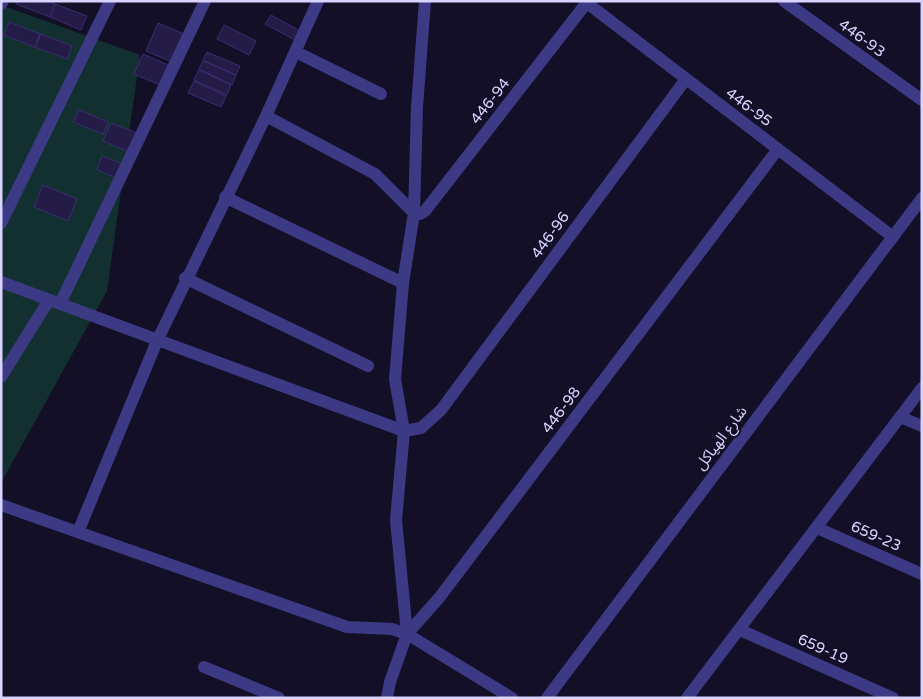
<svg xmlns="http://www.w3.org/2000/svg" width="923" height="699" viewBox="0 0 923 699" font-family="'Varela Round','Noto Sans Arabic',sans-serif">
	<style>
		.green { fill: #12302f }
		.building { fill: #241b47; stroke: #3b2d73 }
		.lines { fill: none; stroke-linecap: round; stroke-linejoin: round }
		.minor { stroke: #3d3a85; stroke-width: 12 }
		.tertiary { stroke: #3d3a85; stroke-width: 12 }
		.labels { text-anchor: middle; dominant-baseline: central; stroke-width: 4; stroke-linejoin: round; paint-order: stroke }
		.street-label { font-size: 15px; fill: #d9d4ff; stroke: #130f26 }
	</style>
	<rect width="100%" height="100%" fill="#130f26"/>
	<!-- green -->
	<path class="green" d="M 1,5 L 140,55 L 107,291 L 1,483 Z"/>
	<!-- building -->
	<g class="building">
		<path d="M 17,1 L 49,1 L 55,4 L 50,17 L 16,4 Z"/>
		<path d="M 55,4 L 87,16 L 81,30 L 50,17 Z"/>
		<path d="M 271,15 L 302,32 L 297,41 L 265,24 Z"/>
		<path d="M 9,22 L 40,34 L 35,47 L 4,35 Z"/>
		<path d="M 158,23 L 189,36 L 177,64 L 146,51 Z"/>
		<path d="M 224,25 L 256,41 L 249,55 L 217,39 Z"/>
		<path d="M 41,34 L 72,46 L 67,59 L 35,47 Z"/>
		<path d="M 207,52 L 240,66 L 236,75 L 203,60 Z"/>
		<path d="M 143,54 L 175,68 L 167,88 L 134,74 Z"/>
		<path d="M 203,61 L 236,75 L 232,85 L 199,69 Z"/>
		<path d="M 199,70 L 231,85 L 227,95 L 194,80 Z"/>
		<path d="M 194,81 L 226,96 L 221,107 L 188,93 Z"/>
		<path d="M 79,110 L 108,122 L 103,134 L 73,122 Z"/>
		<path d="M 111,123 L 142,135 L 134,154 L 103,141 Z"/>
		<path d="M 102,156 L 130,167 L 124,181 L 97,170 Z"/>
		<path d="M 43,185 L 77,199 L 68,221 L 34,207 Z"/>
	</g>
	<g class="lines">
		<!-- minor -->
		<g class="minor">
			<path d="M 784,1 L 922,100"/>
			<path d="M 587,3 L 893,237"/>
			<path d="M 1,4 L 3,1"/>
			<path d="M 296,52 L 381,94"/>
			<path d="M 266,116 L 375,174 L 414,213 L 420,214 L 425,211 L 588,1"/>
			<path d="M 225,197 L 403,283"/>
			<path d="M 1,223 L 110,1"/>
			<path d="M 185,278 L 368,366"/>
			<path d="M 1,282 L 404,431 L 421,428 L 441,410 L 686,79"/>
			<path d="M 60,304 L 205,1"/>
			<path d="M 1,377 L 49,300"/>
			<path d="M 900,417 L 922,426"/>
			<path d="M 1,505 L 347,627 L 392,629 L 407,634 L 512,698"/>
			<path d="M 817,528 L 922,574"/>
			<path d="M 78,532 L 157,341 L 266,116 L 318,1"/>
			<path d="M 740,630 L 893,698"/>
			<path d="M 407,634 L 396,520 L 404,431 L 395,379 L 403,283 L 414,213 L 417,107 L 425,1"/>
			<path d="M 204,667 L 279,698"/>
			<path d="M 387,698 L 390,682 L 407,634 L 439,598 L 778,149"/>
		</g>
		<!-- tertiary -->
		<g class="tertiary">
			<path d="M 547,698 L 922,198"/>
			<path d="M 687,698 L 922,388"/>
		</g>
	</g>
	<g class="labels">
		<!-- street labels -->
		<g class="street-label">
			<text transform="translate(862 38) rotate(36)">446-93</text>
			<text transform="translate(490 101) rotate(-52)">446-94</text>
			<text transform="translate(749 107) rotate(37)">446-95</text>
			<text transform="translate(550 235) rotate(-54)">446-96</text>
			<text transform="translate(561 410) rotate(-53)">446-98</text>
			<text transform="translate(721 438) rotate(-53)">شارع الهياكل</text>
			<text transform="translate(876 536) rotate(24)">659-23</text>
			<text transform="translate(823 649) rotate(24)">659-19</text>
		</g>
	</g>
	<!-- border -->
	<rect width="923" height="699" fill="none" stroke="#d9d4ff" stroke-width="5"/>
</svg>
